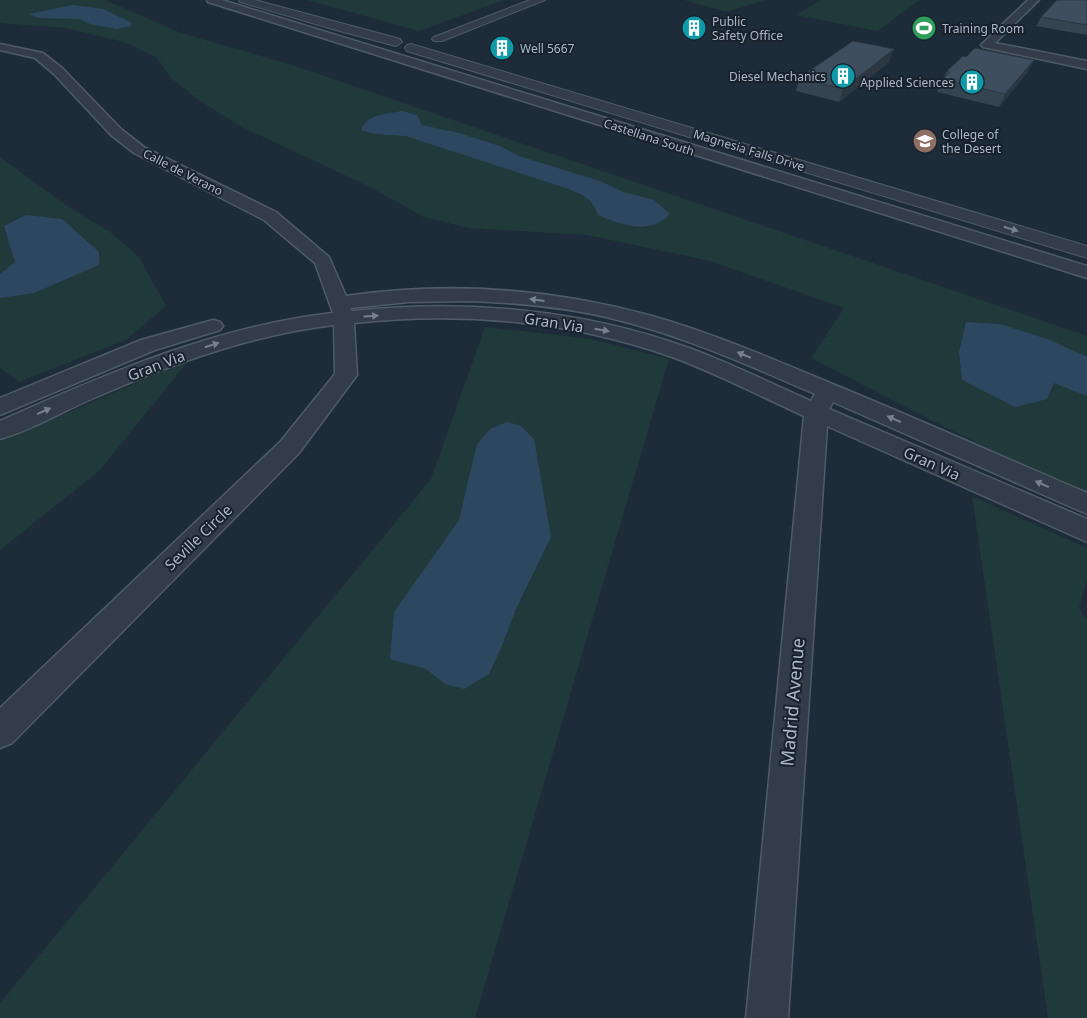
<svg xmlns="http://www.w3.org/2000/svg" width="1087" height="1018" viewBox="0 0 1087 1018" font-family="'Noto Sans',sans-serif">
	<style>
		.green { fill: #20393a }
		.water { fill: #2e4760 }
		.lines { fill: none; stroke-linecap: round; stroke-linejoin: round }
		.minor-casing { stroke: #4f5b67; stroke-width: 3 }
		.tertiary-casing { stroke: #4f5b67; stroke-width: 2 }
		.minor { fill: #323d49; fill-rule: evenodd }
		.tertiary { fill: #323d49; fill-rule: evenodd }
		.wall { fill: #364351 }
		.shaded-wall { fill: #2c3742 }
		.building { fill: #3f4e5e; stroke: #2c3742 }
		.oneway { fill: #75818e }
		.labels { text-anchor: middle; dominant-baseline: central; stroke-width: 4; stroke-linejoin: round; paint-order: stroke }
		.far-poi-label { font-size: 12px; fill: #acb8c6; stroke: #17222d; text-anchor: start }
		.far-street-label { font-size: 12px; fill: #acb8c6; stroke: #17222d }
		.street-label { font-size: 15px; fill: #acb8c6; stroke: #17222d }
		.near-street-label { font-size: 18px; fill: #acb8c6; stroke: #17222d }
	</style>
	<rect width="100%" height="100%" fill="#1e2c39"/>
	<!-- green -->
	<g class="green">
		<path d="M 0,0 L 105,0 L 181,33 L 289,64 L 1087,336 L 1087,493 C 993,454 902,405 811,358 L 844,308 L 710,261 L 587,235 L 469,228 L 424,217 L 372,188 L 240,126 L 200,101 L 171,78 L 156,57 L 124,42 L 66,28 L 0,23 Z"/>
		<path d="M 307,0 L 504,0 L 419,31 Z"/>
		<path d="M 684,0 L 766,0 L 726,12 Z"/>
		<path d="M 821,0 L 920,0 L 877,31 L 796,15 Z"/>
		<path d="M 0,157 L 67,206 L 109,231 L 139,257 L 166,306 L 126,340 L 19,382 L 0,368 Z"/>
		<path d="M 485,327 L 592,339 L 669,359 L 475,1018 L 0,1018 L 0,1003 L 431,479 Z"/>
		<path d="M 189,360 L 99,471 L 0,550 L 0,442 Z"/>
		<path d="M 972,496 L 1087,548 L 1087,579 L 1079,608 L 1087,620 L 1087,1018 L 1048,1018 Z"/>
	</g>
	<!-- water -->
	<g class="water">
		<path d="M 73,5 L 103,9 L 132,23 L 131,26 L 117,29 L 90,24 L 80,19 L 38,18 L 29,14 Z"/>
		<path d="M 402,111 L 417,115 L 422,125 L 459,133 L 500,146 L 519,156 L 600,181 L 623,192 L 654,200 L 670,214 C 649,236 623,225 598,215 C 591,197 585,196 568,189 L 406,136 L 375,134 L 361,130 C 366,114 388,114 402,111 Z"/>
		<path d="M 26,215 L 62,219 L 99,252 L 99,265 L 34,293 L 0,298 L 0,274 L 15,262 L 4,226 Z"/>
		<path d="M 966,322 L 1000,324 L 1050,340 L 1087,357 L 1087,396 L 1054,383 L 1047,399 L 1015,407 L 962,380 L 959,352 Z"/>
		<path d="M 507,422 L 521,426 L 534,439 L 551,537 L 516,609 L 501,648 L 489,674 L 464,689 L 445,684 L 426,669 L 390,659 L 394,612 L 459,520 L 477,444 L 490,429 Z"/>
	</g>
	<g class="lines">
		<defs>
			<g id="minor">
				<path d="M 207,0 L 222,0 L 1087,266 L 1087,278 L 208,2 Z"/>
				<path d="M 1028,0 L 1039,0 L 995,43 L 1087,61 L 1087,69 L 983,47 L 981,45 L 983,43 Z"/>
				<path d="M 0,44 L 43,53 L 62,68 L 121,129 L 144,147 L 276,212 L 329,257 L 346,296 C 448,281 553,289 652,316 C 715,334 775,360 835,385 C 920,420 1003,457 1087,493 L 1087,514 L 833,402 L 829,409 L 1087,519 L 1087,542 L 827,426 L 788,1018 L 746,1018 L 804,416 C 762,397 716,373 672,357 C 571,321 461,311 354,323 L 357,375 L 299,453 L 12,743 L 0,748 L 0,708 L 281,441 L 335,374 L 334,325 C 250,335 171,364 94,398 C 63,411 32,430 0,439 L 0,421 C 106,374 216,326 333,313 L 315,263 L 264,220 L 134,153 L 111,135 L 54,74 L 35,58 L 0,50 ZM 470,301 C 519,303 567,307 614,319 C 684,336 750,366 815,394 L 811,401 C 770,383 730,363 689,348 C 582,309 464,299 352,311 L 350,308 L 409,302 Z"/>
				<path d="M 213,320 L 220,322 L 223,326 L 220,330 L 155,350 L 0,415 L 0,398 L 141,340 Z"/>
			</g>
			<g id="tertiary">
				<path d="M 239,0 L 255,0 L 400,39 L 402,42 L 396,46 L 336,30 L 240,2 Z"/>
				<path d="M 530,0 L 545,0 L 442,41 L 434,41 L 432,39 L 434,37 Z"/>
				<path d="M 411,44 L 1087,246 L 1087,258 L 407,51 L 405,48 L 407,45 Z"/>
			</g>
		</defs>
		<!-- minor casing -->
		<use href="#minor" class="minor-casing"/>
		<!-- tertiary casing -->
		<use href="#tertiary" class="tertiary-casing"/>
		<!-- minor -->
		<use href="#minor" class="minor"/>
		<!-- tertiary -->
		<use href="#tertiary" class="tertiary"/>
	</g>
	<!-- wall -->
	<g class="wall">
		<path d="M 1087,0 L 1087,35 L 1036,26 L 1041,17 Z"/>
		<path d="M 966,57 L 1034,60 L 1027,73 L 999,107 L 937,92 L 947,71 Z"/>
		<path d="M 889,62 L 839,102 L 796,91 L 799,78 Z"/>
	</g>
	<!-- shaded-wall -->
	<g class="shaded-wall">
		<path d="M 894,49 L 889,62 L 839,102 L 843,89 Z"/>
		<path d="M 1034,60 L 1027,73 L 999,107 L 1005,94 Z"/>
	</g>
	<!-- building -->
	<g class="building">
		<path d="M 1057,0 L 1087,0 L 1087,25 L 1041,17 Z"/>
		<path d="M 853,41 L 894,49 L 843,89 L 799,78 Z"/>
		<path d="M 975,48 L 1034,60 L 1005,94 L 943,79 L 950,72 L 947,71 L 963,56 L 966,57 Z"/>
	</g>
	<!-- one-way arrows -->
	<defs><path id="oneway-solid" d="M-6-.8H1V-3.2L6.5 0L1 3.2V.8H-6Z" transform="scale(1.25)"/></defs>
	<g class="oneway">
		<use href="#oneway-solid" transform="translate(1011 229) rotate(17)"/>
		<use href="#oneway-solid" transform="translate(537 300) rotate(-172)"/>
		<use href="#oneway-solid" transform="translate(371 316) rotate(-3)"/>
		<use href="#oneway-solid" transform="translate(602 330) rotate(10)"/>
		<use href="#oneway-solid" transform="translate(212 345) rotate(-17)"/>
		<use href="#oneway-solid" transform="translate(744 355) rotate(-157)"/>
		<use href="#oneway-solid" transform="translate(44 411) rotate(-24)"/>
		<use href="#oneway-solid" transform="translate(894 419) rotate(-156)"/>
		<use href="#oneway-solid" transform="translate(1042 484) rotate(-156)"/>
	</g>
	<!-- icons -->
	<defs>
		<symbol id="building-disc" viewBox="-11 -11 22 22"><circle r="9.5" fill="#0f9aa8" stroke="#17222d"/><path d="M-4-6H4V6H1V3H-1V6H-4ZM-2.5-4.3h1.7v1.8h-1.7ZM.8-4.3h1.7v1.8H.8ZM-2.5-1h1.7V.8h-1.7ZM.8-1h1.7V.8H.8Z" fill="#fff"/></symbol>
		<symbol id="stadium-disc" viewBox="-11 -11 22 22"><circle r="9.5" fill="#2e9e5b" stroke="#17222d"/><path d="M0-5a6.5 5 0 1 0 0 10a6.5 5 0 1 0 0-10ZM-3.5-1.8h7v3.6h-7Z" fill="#fff"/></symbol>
		<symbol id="university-disc" viewBox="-11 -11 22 22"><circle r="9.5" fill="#8d6e63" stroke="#17222d"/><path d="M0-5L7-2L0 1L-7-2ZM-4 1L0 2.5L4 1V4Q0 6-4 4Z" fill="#fff"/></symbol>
	</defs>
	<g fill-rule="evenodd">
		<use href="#building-disc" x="680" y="14" width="28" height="28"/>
		<use href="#stadium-disc" x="910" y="14" width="28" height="28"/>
		<use href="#building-disc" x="488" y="34" width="28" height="28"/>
		<use href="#building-disc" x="829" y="62" width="28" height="28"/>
		<use href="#building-disc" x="958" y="68" width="28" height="28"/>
		<use href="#university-disc" x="911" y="127" width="28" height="28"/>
	</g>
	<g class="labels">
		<!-- far-poi labels -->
		<g class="far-poi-label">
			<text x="712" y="21">Public<tspan x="712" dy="14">Safety Office</tspan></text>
			<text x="942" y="28">Training Room</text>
			<text x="520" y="48">Well 5667</text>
			<text x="826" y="76" text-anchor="end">Diesel Mechanics</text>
			<text x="954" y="82" text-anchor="end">Applied Sciences</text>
			<text x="942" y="134">College of<tspan x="942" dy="14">the Desert</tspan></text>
		</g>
		<!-- far-street labels -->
		<g class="far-street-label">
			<text transform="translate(649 137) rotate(18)">Castellana South</text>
			<text transform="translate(749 150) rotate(17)">Magnesia Falls Drive</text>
			<text transform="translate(183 172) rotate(27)">Calle de Verano</text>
		</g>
		<!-- street labels -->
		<g class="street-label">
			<text transform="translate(554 322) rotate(9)">Gran Via</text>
			<text transform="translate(156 365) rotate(-21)">Gran Via</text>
			<text transform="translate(932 463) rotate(24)">Gran Via</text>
			<text transform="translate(198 537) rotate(-44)">Seville Circle</text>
		</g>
		<!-- near-street labels -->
		<g class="near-street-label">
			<text transform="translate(792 702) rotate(-85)">Madrid Avenue</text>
		</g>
	</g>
</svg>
